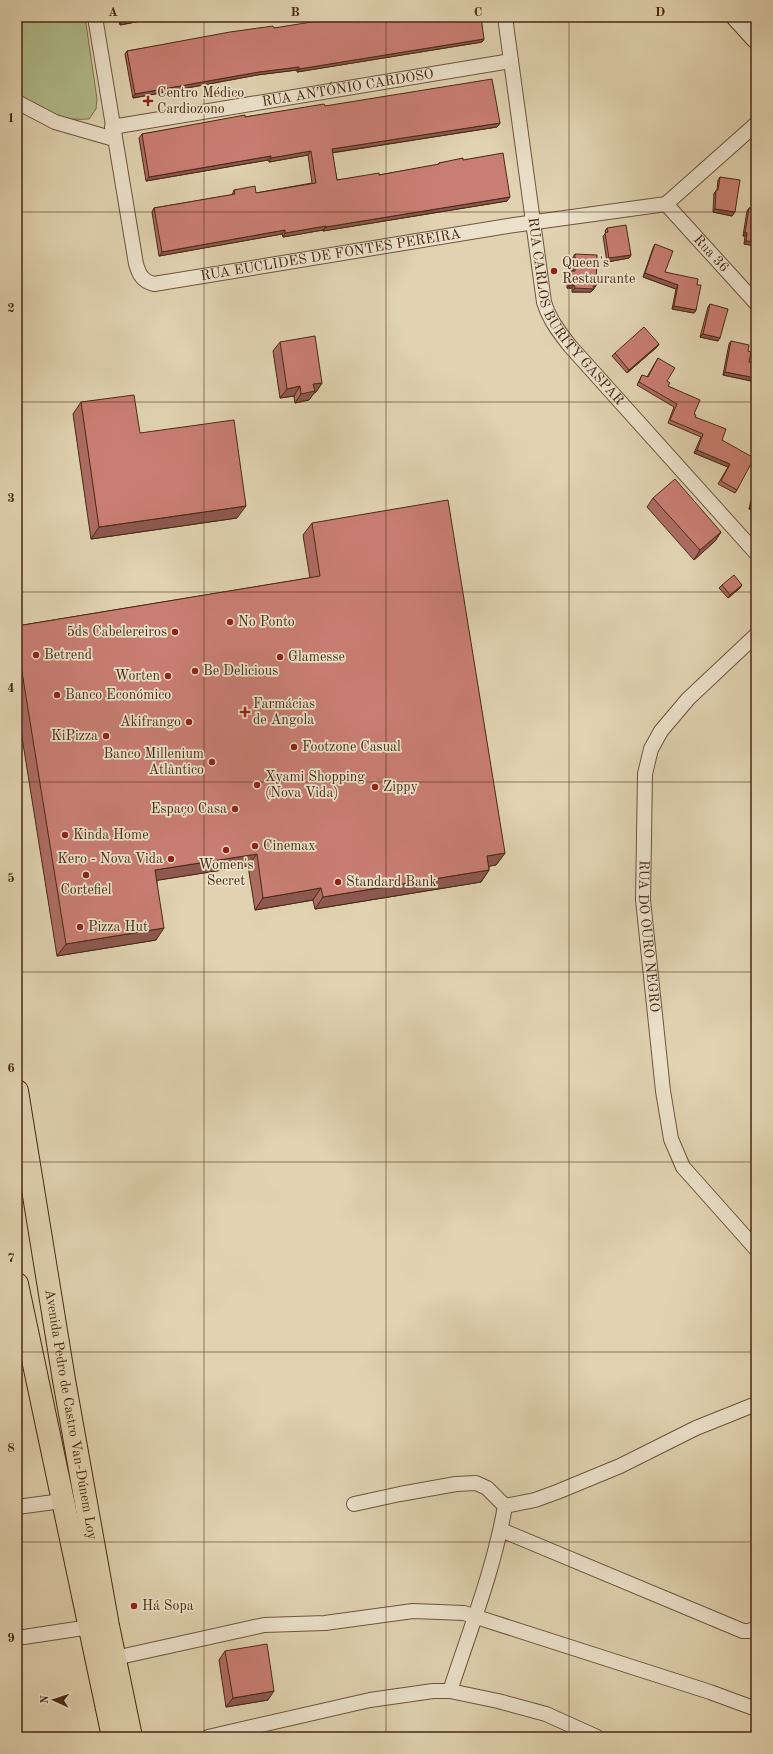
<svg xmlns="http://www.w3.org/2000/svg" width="773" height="1754" viewBox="0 0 773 1754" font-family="'Old Standard TT',serif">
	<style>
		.green { fill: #b2bc8c; stroke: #7d7250 }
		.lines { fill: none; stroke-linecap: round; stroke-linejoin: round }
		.street-casing { stroke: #6e543b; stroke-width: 16 }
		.secondary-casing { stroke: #482914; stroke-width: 21 }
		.highway-casing { stroke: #482914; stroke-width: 24 }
		.street { stroke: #ece2cc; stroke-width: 14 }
		.secondary { stroke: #ece2cc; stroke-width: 19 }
		.highway { stroke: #e1d3b1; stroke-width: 22 }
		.wall { fill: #ad6c63; stroke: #482914 }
		.shaded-wall { fill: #8d5850; stroke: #482914 }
		.building { fill: #c97e73; stroke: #482914 }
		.grid { fill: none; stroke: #482914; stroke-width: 1; stroke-opacity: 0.55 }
		.poi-dot { fill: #8f2418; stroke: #ece2cc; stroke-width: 1.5 }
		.labels { text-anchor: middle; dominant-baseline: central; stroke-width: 3.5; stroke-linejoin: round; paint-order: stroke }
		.street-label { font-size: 14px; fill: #482914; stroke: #ece2cc }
		.poi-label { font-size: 14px; fill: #482914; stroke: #ece2cc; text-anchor: start }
		.neatline { fill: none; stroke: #482914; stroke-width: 1.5 }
		.grid-label { font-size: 13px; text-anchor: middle; font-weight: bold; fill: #482914 }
	</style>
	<rect width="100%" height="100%" fill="#e1d3b1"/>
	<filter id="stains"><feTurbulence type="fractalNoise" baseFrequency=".005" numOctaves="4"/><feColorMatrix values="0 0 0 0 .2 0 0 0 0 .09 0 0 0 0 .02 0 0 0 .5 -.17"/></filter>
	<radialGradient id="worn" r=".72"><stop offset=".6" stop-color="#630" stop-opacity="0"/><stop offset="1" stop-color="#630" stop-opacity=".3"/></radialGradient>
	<!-- green -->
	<path class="green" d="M 18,17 L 85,17 L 97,99 L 96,109 L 89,119 C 54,121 45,112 17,94 L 17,18 Z"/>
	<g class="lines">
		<defs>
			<g id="street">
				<path id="s1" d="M 95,17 L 136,264 C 139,274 142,281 154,284 L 514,225 L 666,204 L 756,124"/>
				<path id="s2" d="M 505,17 L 544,302 C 549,319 559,332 570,346 L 756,553"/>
				<path d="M 17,102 L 55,122 L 114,139"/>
				<path id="s3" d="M 112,127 L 511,61"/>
				<path id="s4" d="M 666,204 L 756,303"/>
				<path id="s5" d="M 756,635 L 688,699 L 661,731 L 651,749 L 645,774 L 643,900 L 663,1091 L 671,1139 L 683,1167 L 756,1249"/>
				<path d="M 354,1504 L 400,1494 L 456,1484 L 476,1483 L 487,1488 L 505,1506"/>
				<path d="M 505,1506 L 535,1500 L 557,1492 L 620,1466 L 696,1428 L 756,1404"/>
				<path d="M 17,1507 L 62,1501"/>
				<path d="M 501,1530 L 743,1631 L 749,1631 L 756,1628"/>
				<path d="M 17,1638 L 90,1627"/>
				<path d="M 115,1658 L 264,1625 L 325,1623 L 413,1611 L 464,1613 L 710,1692 L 756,1709"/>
				<path d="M 450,1691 C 470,1630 494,1569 505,1506"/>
				<path d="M 208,1737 L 370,1700 L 433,1691 L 450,1691 L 498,1701 L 546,1714 L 597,1737"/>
			</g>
			<path id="secondary" d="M 736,17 L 756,39"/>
			<g id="highway">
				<path id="s6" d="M 17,1091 L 64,1380 L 108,1626 L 131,1737"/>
				<path d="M 17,1284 L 113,1737"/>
			</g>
		</defs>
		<!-- street casing -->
		<use href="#street" class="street-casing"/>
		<!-- secondary casing -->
		<use href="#secondary" class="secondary-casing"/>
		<!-- highway casing -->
		<use href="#highway" class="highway-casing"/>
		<!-- street -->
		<use href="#street" class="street"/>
		<!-- secondary -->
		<use href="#secondary" class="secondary"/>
		<!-- highway -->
		<use href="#highway" class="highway"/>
	</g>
	<!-- wall -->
	<g class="wall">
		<path d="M 118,17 L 161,17 L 120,25 Z"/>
		<path d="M 274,28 L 484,39 L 482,42 L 297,72 L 297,70 L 257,75 L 133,98 L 125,54 L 127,51 Z"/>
		<path d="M 325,106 L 500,123 L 497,127 L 332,153 L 337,180 L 379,175 L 437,165 L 439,163 L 463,160 L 507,201 L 323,231 L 323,230 L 283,237 L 282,234 L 159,256 L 152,212 L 154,208 L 232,195 L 234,190 L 256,193 L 312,183 L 308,155 L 269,162 L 268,160 L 146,181 L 139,138 L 142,134 L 245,117 Z"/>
		<path d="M 720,177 L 732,216 L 713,212 L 714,193 L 717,190 L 718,180 Z"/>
		<path d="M 749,208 L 756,209 L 756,246 L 744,244 L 745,236 L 743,236 L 747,211 Z"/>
		<path d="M 607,228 L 631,255 L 629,258 L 607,262 L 603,236 L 606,233 L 605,231 Z"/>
		<path d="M 655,244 L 665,272 L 697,285 L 696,310 L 694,313 L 672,309 L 676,289 L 643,277 L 653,248 Z"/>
		<path d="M 575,254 L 594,289 L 591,292 L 572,292 L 572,288 L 567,288 L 567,274 L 570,271 L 573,271 L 573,257 Z"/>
		<path d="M 710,304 L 718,341 L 700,337 L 708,307 Z"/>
		<path d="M 731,341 L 748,351 L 749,362 L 756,363 L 756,382 L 723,375 L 729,344 Z"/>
		<path d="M 280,342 L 322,383 L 316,392 L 314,393 L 309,400 L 295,403 L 294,396 L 280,398 L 273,351 Z"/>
		<path d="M 659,344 L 657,347 L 627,373 L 612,356 L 615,353 Z"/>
		<path d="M 658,358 L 667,381 L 668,386 L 694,414 L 695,417 L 722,440 L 737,490 L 735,493 L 718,484 L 728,467 L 694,453 L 701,437 L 668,423 L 674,407 L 637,385 L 642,375 L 647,377 Z"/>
		<path d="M 81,402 L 140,433 L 237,518 L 91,539 L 73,414 Z"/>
		<path d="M 753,497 L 756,497 L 756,511 L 749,509 L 751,500 Z"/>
		<path d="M 653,498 L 721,532 L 715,541 L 694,560 L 647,507 Z"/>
		<path d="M 312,523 L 505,853 L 496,865 L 489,866 L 489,870 L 481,882 L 315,909 L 313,900 L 255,910 L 248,866 L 157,880 L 156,940 L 57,956 L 17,706 L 17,626 L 310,578 L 303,535 Z"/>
		<path d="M 722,585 L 740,588 L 728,598 L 719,588 Z"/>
		<path d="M 225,1651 L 268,1700 L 226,1707 L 219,1660 Z"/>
	</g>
	<!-- shaded-wall -->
	<g class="shaded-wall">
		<path d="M 146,17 L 161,17 L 120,25 L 122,21 Z"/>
		<path d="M 484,39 L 482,42 L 297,72 L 299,69 Z"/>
		<path d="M 299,67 L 297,70 L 257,75 L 133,98 L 135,94 L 259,72 Z"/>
		<path d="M 500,123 L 497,127 L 329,153 L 332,149 Z"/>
		<path d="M 311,151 L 308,155 L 269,162 L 271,158 Z"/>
		<path d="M 271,156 L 268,160 L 146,181 L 149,177 Z"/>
		<path d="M 510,197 L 507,201 L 323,231 L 326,227 Z"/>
		<path d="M 715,209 L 735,212 L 732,216 L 713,212 Z"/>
		<path d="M 326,226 L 323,230 L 283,237 L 285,233 Z"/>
		<path d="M 285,230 L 282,234 L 159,256 L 162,252 Z"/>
		<path d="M 745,232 L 747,233 L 745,236 L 743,236 Z"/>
		<path d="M 746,241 L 756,242 L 756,246 L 744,244 Z"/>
		<path d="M 631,255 L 629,258 L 607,262 L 609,258 Z"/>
		<path d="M 645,273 L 678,285 L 676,289 L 643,277 Z"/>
		<path d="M 569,285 L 574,285 L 572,288 L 567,288 Z"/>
		<path d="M 596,286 L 591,292 L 572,292 L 575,288 Z"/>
		<path d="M 674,306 L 696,310 L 694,313 L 672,309 Z"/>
		<path d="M 703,334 L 720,338 L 718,341 L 700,337 Z"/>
		<path d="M 659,344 L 657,347 L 627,373 L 629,370 Z"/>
		<path d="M 725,372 L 756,378 L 756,382 L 723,375 Z"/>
		<path d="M 322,383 L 316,392 L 314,393 L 309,400 L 295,403 L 301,394 L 313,384 Z"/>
		<path d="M 300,386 L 294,396 L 280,398 L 287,389 Z"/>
		<path d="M 697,450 L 730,464 L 728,467 L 694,453 Z"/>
		<path d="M 246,506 L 237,518 L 91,539 L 99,527 Z"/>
		<path d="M 751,506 L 756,507 L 756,511 L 749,509 Z"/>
		<path d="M 721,532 L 715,541 L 694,560 L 700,550 Z"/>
		<path d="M 742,585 L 740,588 L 728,598 L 730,595 Z"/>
		<path d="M 505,853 L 496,865 L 479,868 L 487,856 Z"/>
		<path d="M 257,854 L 248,866 L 147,882 L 155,870 Z"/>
		<path d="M 489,870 L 481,882 L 315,909 L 323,897 Z"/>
		<path d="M 321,888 L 313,900 L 255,910 L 263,898 Z"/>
		<path d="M 164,928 L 156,940 L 57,956 L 66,944 Z"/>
		<path d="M 274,1691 L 268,1700 L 226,1707 L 233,1698 Z"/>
	</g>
	<!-- building -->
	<g class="building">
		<path d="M 121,17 L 146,17 L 122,21 Z"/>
		<path d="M 343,17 L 481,17 L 484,39 L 299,69 L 299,67 L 259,72 L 135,94 L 127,51 L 230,32 L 273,26 L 274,28 Z"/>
		<path d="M 492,79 L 500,123 L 332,149 L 337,180 L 379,173 L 379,175 L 439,164 L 439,163 L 463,158 L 463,160 L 503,153 L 510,197 L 326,227 L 326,226 L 285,233 L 285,230 L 162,252 L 154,208 L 235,194 L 234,190 L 255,186 L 256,193 L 316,183 L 311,151 L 271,158 L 271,156 L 149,177 L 142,134 L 245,115 L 245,117 L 324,104 L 325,106 Z"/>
		<path d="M 720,177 L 740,180 L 735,212 L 715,209 L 716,190 L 718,190 Z"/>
		<path d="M 749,208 L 756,209 L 756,242 L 746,241 L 747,233 L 745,232 Z"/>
		<path d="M 626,225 L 631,255 L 609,258 L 605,233 L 608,232 L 607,228 Z"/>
		<path d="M 655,244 L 673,251 L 665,272 L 698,279 L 697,285 L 701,285 L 696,310 L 674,306 L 678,285 L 645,273 Z"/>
		<path d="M 575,254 L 597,255 L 596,286 L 593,286 L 594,289 L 575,288 L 574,285 L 569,285 L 570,271 L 575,271 Z"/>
		<path d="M 710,304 L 728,309 L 720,338 L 703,334 Z"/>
		<path d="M 644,327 L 659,344 L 629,370 L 615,353 Z"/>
		<path d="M 315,336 L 322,383 L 313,384 L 315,391 L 301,394 L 300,386 L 287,389 L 280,342 Z"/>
		<path d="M 731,341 L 749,345 L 748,351 L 751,352 L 749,362 L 756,363 L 756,378 L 725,372 Z"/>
		<path d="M 658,358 L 675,368 L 667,381 L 670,383 L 668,386 L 700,400 L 694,414 L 696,415 L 695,417 L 726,429 L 722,440 L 754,458 L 737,490 L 721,481 L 730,464 L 697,450 L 703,434 L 670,420 L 677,404 L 639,382 L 642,375 L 648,377 Z"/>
		<path d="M 134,395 L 140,433 L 234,420 L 246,506 L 99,527 L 81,402 Z"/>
		<path d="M 675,479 L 721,532 L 700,550 L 653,498 Z"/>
		<path d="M 753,497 L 756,497 L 756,507 L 751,506 Z"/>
		<path d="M 448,500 L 505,853 L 487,856 L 489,870 L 323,897 L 321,888 L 263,898 L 257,854 L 155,870 L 164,928 L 66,944 L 17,641 L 17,626 L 320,576 L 312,523 Z"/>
		<path d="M 734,575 L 742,585 L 730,595 L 722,585 Z"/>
		<path d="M 267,1644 L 274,1691 L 233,1698 L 225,1651 Z"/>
	</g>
	<!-- grid -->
	<path class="grid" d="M 204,17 L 204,1737M 386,17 L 386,1737M 569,17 L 569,1737M 17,212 L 756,212M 17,402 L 756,402M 17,592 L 756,592M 17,782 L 756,782M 17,972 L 756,972M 17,1162 L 756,1162M 17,1352 L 756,1352M 17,1542 L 756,1542"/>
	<!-- markers -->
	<g class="poi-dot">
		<path d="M146 95h4v4h4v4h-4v4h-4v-4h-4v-4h4z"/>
		<circle cx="554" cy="271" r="4"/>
		<circle cx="230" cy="622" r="4"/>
		<circle cx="175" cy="632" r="4"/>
		<circle cx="36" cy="655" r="4"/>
		<circle cx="280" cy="657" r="4"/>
		<circle cx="195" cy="671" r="4"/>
		<circle cx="168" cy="676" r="4"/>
		<circle cx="57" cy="695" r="4"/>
		<path d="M243 706h4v4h4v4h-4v4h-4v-4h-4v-4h4z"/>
		<circle cx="189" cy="722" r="4"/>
		<circle cx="106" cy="736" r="4"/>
		<circle cx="294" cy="747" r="4"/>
		<circle cx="212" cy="762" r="4"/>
		<circle cx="257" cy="785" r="4"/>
		<circle cx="375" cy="787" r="4"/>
		<circle cx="235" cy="809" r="4"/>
		<circle cx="65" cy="835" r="4"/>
		<circle cx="255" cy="846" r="4"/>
		<circle cx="226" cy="850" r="4"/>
		<circle cx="171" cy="859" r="4"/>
		<circle cx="86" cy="875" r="4"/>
		<circle cx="338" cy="882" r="4"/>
		<circle cx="80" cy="927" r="4"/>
		<circle cx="134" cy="1606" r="4"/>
	</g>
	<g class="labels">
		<!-- street labels -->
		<g class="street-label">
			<text stroke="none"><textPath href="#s3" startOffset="239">RUA ANTÓNIO CARDOSO</textPath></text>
			<text stroke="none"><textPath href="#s4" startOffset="67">Rua 36</textPath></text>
			<text stroke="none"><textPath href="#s1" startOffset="458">RUA EUCLIDES DE FONTES PEREIRA</textPath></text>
			<text stroke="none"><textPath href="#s2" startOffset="309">RUA CARLOS BURITY GASPAR</textPath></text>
			<text stroke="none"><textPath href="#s5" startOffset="344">RUA DO OURO NEGRO</textPath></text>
			<text stroke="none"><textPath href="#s6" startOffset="328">Avenida Pedro de Castro Van-Dúnem Loy</textPath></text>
		</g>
		<!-- poi labels -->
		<g class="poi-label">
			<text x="157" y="93">Centro Médico<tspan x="157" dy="16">Cardiozono</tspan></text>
			<text x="562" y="263">Queen's<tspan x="562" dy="16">Restaurante</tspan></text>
			<text x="238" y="622">No Ponto</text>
			<text x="167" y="632" text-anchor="end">5ds Cabelereiros</text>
			<text x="44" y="655">Betrend</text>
			<text x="288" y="657">Glamesse</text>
			<text x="203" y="671">Be Delicious</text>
			<text x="160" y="676" text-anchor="end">Worten</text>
			<text x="65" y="695">Banco Económico</text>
			<text x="253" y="704">Farmácias<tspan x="253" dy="16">de Angola</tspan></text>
			<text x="181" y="722" text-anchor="end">Akifrango</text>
			<text x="98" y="736" text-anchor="end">KiPizza</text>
			<text x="302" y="747">Footzone Casual</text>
			<text x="204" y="754" text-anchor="end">Banco Millenium<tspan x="204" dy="16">Atlântico</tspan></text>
			<text x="265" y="777">Xyami Shopping<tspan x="265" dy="16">(Nova Vida)</tspan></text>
			<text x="383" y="787">Zippy</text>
			<text x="227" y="809" text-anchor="end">Espaço Casa</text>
			<text x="73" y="835">Kinda Home</text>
			<text x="263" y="846">Cinemax</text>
			<text x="163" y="859" text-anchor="end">Kero - Nova Vida</text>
			<text x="226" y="865" text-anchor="middle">Women's<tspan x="226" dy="16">Secret</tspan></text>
			<text x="346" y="882">Standard Bank</text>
			<text x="86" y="890" text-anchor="middle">Cortefiel</text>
			<text x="88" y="927">Pizza Hut</text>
			<text x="142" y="1606">Há Sopa</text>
		</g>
	</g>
	<!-- margin -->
	<rect width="773" height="1754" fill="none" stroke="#e1d3b1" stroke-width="44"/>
	<!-- north arrow -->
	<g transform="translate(54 1700) rotate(273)" stroke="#ece2cc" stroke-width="3" paint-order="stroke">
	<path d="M0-3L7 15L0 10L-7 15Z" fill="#482914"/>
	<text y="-6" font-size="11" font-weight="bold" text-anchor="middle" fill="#482914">N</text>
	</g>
	<rect x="22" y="22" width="729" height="1710" class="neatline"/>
	<g class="grid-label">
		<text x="113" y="16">A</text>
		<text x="295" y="16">B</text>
		<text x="478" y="16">C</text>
		<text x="660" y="16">D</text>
		<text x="11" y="122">1</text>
		<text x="11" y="312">2</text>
		<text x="11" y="502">3</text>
		<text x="11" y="692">4</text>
		<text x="11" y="882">5</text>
		<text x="11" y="1072">6</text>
		<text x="11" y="1262">7</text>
		<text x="11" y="1452">8</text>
		<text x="11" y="1642">9</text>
	</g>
	<rect width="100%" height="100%" filter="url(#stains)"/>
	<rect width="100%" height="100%" fill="url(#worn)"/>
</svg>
